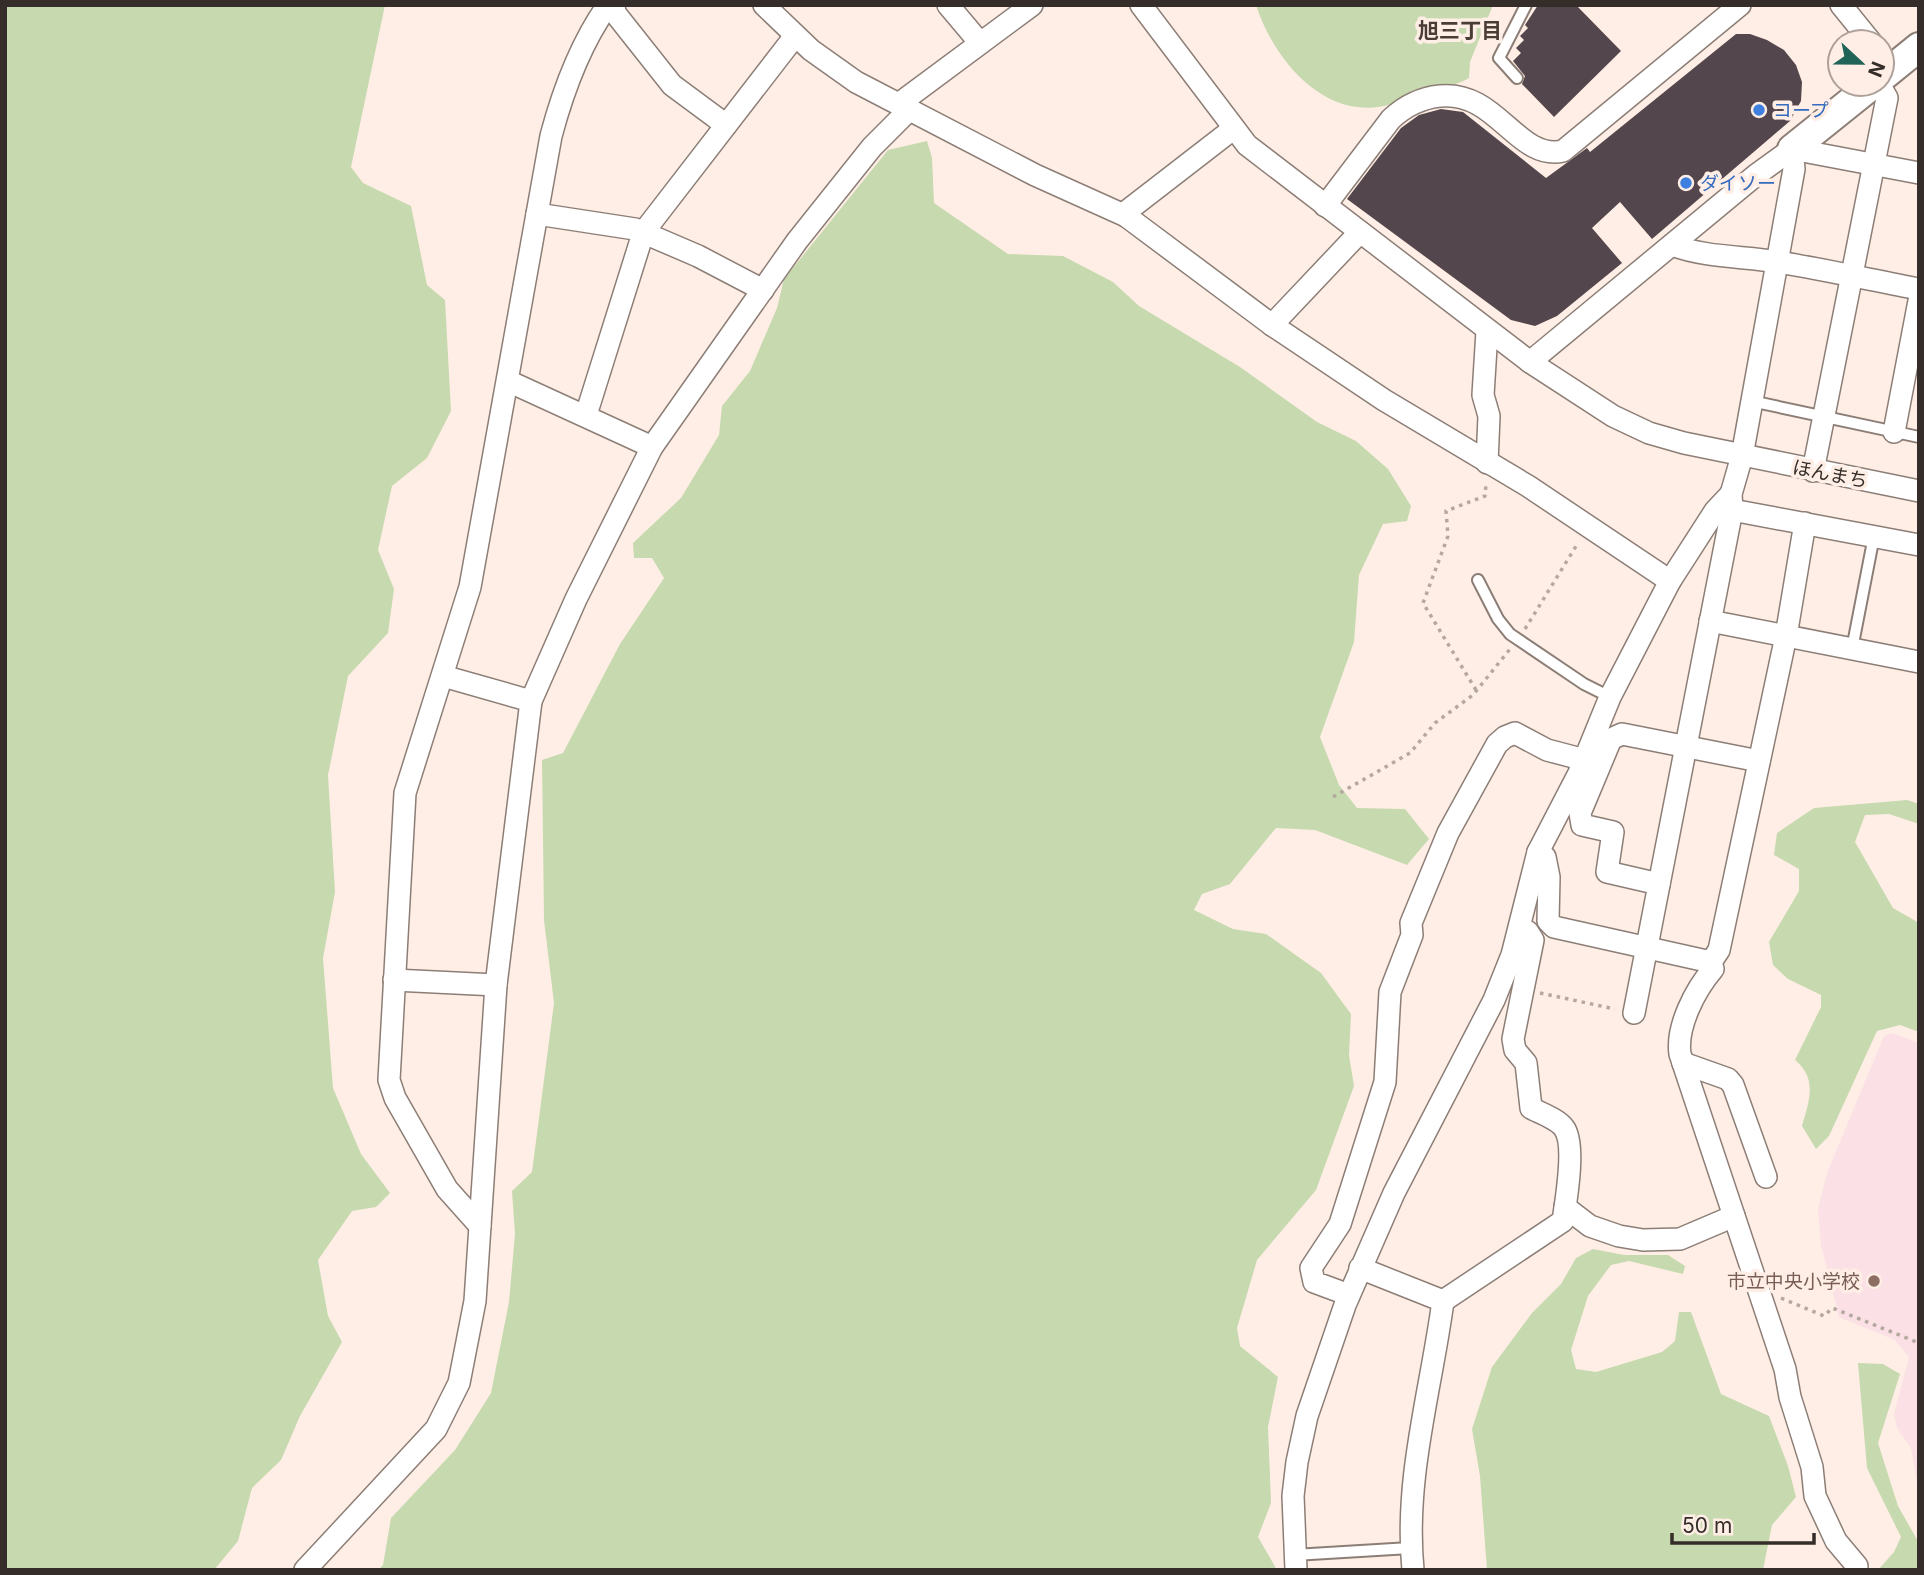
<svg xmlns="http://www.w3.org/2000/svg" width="1924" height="1575" viewBox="0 0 1924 1575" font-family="Inter,'Noto Sans JP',sans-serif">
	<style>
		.education { fill: #fbe0e5 }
		.green { fill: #c7d9af }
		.building { fill: #54464d }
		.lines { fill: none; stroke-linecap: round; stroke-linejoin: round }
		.lane-casing { stroke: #8c7e76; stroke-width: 14 }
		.street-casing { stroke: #8c7e76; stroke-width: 24 }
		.secondary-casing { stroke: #8c7e76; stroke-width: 32 }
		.path { stroke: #b5a8a1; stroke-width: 3.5; stroke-dasharray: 3.5 5; stroke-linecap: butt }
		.lane { stroke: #fff; stroke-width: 10 }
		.street { stroke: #fff; stroke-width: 21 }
		.secondary { stroke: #fff; stroke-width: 28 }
		.shop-dot { fill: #3f7fe0; stroke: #ffeee5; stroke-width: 2.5 }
		.education-dot { fill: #8d6e63; stroke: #ffeee5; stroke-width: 2.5 }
		.labels { text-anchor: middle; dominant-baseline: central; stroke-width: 7; stroke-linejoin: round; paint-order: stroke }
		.shop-label { font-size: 19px; fill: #366cbe; stroke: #ffeee5; text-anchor: start }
		.street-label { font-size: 19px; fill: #342d2a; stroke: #ffeee5 }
		.education-label { font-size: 19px; fill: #785e54; stroke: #ffeee5; text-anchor: end }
		.neighbourhood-label { font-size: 21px; font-weight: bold; fill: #4a3d36; stroke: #ffeee5 }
	</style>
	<rect width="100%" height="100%" fill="#ffeee5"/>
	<!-- education -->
	<path class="education" d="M 1893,1033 L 1919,1043 L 1919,1494 L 1911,1448 L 1897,1428 L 1894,1414 L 1909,1357 L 1895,1340 L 1839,1317 L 1821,1245 L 1818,1209 L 1827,1173 L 1884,1036 Z"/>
	<!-- green -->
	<g class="green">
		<path d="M 5,5 L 385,5 L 351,167 L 363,183 L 411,206 L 427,285 L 445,300 L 451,411 L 427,458 L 392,486 L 378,550 L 394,589 L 388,633 L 348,676 L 328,775 L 335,892 L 323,958 L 333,1088 L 361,1154 L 390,1193 L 376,1207 L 352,1211 L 318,1260 L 328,1316 L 342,1342 L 300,1416 L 281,1460 L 252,1488 L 238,1541 L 214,1570 L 5,1570 Z"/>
		<path d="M 1256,5 L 1493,5 L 1470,62 L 1469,78 C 1446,91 1438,83 1417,89 C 1405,92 1396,104 1384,106 C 1322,119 1273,58 1256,5 Z"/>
		<path d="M 927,141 L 932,158 L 934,203 L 1008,254 L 1063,256 L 1113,282 L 1139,306 L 1240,367 L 1317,422 L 1356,441 L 1388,469 L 1411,506 L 1407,521 L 1383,524 L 1359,575 L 1354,642 L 1320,737 L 1339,785 L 1357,808 L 1405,809 L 1429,839 L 1407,865 L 1315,830 L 1276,828 L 1230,884 L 1202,894 L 1194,910 L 1233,929 L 1266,934 L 1321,973 L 1351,1014 L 1349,1055 L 1354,1086 L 1316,1190 L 1257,1260 L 1237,1328 L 1240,1346 L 1278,1377 L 1268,1427 L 1271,1503 L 1258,1537 L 1277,1570 L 378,1570 L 383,1565 L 391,1518 L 455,1450 L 491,1393 L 509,1302 L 515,1234 L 512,1191 L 532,1172 L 554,1003 L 544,920 L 542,760 L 563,753 L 620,644 L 664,578 L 652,558 L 634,558 L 633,543 L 681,498 L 719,435 L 722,406 L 750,371 L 777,308 L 784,279 L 888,150 Z"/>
		<path d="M 1907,800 L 1919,804 L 1919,824 L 1889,814 L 1865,815 L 1855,842 L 1893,908 L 1919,923 L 1919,1032 L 1900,1025 L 1877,1031 L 1829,1136 L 1816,1149 L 1802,1126 C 1809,1101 1818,1079 1795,1060 L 1821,1007 L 1821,995 L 1788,979 L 1773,965 L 1769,942 L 1799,891 L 1799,869 L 1774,855 L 1777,833 L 1814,808 Z"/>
		<path d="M 1593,1249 L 1624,1255 L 1668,1255 L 1685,1266 L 1683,1274 L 1629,1261 L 1611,1265 L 1588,1296 L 1571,1350 L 1576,1369 L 1596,1372 L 1662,1352 L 1675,1341 L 1679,1312 L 1691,1312 L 1721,1394 L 1769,1416 L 1788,1466 L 1796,1497 L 1772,1525 L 1763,1570 L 1487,1570 L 1480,1476 L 1472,1429 L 1492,1367 L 1532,1313 L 1561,1284 L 1576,1258 Z"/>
		<path d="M 1858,1363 L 1883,1364 L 1900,1374 L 1878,1443 L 1898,1506 L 1919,1543 L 1919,1570 L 1878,1570 L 1894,1552 L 1901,1537 L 1867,1468 Z"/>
	</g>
	<!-- building -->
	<g class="building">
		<path d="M 1538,5 L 1576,5 L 1621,51 L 1554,117 L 1522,84 L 1525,76 L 1513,61 L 1521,53 L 1516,48 L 1524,40 L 1520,36 L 1528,28 L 1525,25 Z"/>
		<path d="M 1736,34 L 1750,34 L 1767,40 L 1784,50 L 1796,65 L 1802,82 L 1801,101 L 1790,121 L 1652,239 L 1620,202 L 1592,228 L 1622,263 L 1557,316 L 1535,326 L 1511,320 L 1347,199 L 1401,128 L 1419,115 L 1441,109 L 1463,112 L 1546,178 L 1587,148 L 1590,152 Z"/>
	</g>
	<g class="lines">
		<defs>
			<g id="lane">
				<path d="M 1517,78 L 1499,58 L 1526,5"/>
				<path d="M 1751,401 L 1919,437"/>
				<path d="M 1478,580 L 1498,619 L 1510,634 L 1584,684 L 1610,697"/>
				<path d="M 1852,649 L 1874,536"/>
				<path d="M 1294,1555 L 1410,1548"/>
			</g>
			<g id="street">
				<path d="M 614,5 L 615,13 L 672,85 L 726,125"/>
				<path d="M 764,5 L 811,50 L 856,82 L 1035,175 L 1126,216 L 1272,325 L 1384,400 L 1528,486 L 1670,581"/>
				<path d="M 948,5 L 980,43"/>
				<path d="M 1141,5 L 1247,145 L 1530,362 L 1613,416 L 1649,433 L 1684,443 L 1919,491"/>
				<path d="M 1841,5 L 1871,42"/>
				<path d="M 900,103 L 1032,5"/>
				<path d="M 1325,206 L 1391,119 C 1405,106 1420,98 1440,96 C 1497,90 1517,161 1563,151 L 1740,5"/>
				<path d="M 537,214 L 635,229 L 698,256 L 763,290"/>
				<path d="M 1126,216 L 1127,211 L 1233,129"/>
				<path d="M 1672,245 C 1707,258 1743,256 1779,262 C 1826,270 1872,280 1919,289"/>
				<path d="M 1272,325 L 1360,232"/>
				<path d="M 1530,362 L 1756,175 L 1792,149 L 1919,173"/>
				<path d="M 508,381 L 652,447"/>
				<path d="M 586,415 L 640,243 L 649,225 L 795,36"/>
				<path d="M 1894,432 L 1919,301"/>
				<path d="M 1487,463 L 1489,416 L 1483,395 L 1487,331"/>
				<path d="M 1813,471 L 1887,98 L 1879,84"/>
				<path d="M 1732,510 L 1919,545"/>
				<path d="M 1710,621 L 1919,662"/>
				<path d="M 443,676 L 531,701"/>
				<path d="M 1538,852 L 1545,857 L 1549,877 L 1548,921 L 1554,927 L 1711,962 L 1719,950 L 1786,636 L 1805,523"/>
				<path d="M 1659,884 L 1607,872 L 1613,832 L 1582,825 L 1580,813 L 1611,739 L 1622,734 L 1759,761"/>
				<path d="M 1711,962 L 1713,969 C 1695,990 1676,1027 1680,1054 L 1785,1369 L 1790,1397 L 1812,1467 L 1815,1496 L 1836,1541 L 1857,1566"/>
				<path d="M 394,980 L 496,985"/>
				<path d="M 1634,1013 L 1732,510 L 1731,494 L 1742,456 L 1794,169 L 1792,149"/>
				<path d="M 1683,1063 L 1728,1079 L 1733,1085 L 1766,1177"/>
				<path d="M 1565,1207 L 1590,1226 L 1619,1236 L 1643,1240 L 1680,1239 L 1734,1216"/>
				<path d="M 480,1226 L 447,1189 L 395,1098 L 389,1080 L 405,793 L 470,587 L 551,136 C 563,91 580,44 608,5"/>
				<path d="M 1360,1268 L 1443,1301 C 1431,1391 1404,1478 1413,1570"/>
				<path d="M 1349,1295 L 1314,1282 L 1311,1268 L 1340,1224 L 1385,1082 L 1390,992 L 1412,935 L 1411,923 L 1448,833 L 1497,744 L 1505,737 L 1515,733 L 1547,750 L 1585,760"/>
				<path d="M 1443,1301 L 1563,1221 C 1566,1201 1576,1144 1564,1128 C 1558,1119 1540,1113 1531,1108 L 1526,1063 L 1515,1050 L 1513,1039 L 1533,940 L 1528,932 L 1520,927"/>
				<path d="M 305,1570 L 436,1429 L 459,1383 L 475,1301 L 496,985 L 531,701 L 576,599 L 652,447 L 797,241 L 872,147 L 910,109"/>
				<path d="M 1296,1570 L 1293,1496 L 1297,1462 L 1307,1416 L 1345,1305 L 1394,1193 L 1494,1000 L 1512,955 L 1538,852 L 1579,773 L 1610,697 L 1670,581 L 1715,511 L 1731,494"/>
			</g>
			<g id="secondary">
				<path d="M 1882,77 L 1919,47"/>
				<path d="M 1792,149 L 1873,84"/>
			</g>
		</defs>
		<!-- lane casing -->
		<use href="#lane" class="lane-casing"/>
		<!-- street casing -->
		<use href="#street" class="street-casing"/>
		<!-- secondary casing -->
		<use href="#secondary" class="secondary-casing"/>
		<!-- path -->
		<g class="path">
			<path d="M 1525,629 L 1578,543"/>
			<path d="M 1476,690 L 1423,603 L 1448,536 L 1446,511 L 1485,496 L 1486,484"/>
			<path d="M 1333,797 L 1410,753 L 1435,723 L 1473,695 L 1510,649"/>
			<path d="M 1540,993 L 1615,1009"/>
			<path d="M 1781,1298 L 1824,1316 L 1832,1308 L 1835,1309 L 1919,1343"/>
		</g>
		<!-- lane -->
		<use href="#lane" class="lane"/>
		<!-- street -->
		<use href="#street" class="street"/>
		<!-- secondary -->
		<use href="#secondary" class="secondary"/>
	</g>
	<!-- markers -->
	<g class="shop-dot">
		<circle cx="1759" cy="110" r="7"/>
		<circle cx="1686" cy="183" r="7"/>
	</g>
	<circle class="education-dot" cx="1874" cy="1281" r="7"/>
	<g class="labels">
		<!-- shop labels -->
		<g class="shop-label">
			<text x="1773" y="110">コープ</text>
			<text x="1700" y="183">ダイソー</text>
		</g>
		<!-- street labels -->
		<g class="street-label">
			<text transform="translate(1830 474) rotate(11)">ほんまち</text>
		</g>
		<!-- education labels -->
		<g class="education-label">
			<text x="1860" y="1281">市立中央小学校</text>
		</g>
		<!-- neighbourhood labels -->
		<g class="neighbourhood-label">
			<text x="1460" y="30">旭三丁目</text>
		</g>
	</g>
	<!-- border -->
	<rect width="1924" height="1575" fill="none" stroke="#342d2a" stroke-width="14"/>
	<!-- north arrow -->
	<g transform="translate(1861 63) rotate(112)"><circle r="33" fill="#ffeee5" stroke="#aea19a" stroke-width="2"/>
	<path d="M0-5L12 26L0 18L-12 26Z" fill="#1f6456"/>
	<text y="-10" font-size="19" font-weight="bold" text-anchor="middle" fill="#342d2a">N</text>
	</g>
	<!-- scale -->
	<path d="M1672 1533v10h142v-10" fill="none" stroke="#342d2a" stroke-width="3.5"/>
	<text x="1682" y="1533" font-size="21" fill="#342d2a" stroke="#ffeee5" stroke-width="5" paint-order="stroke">50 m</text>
</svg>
